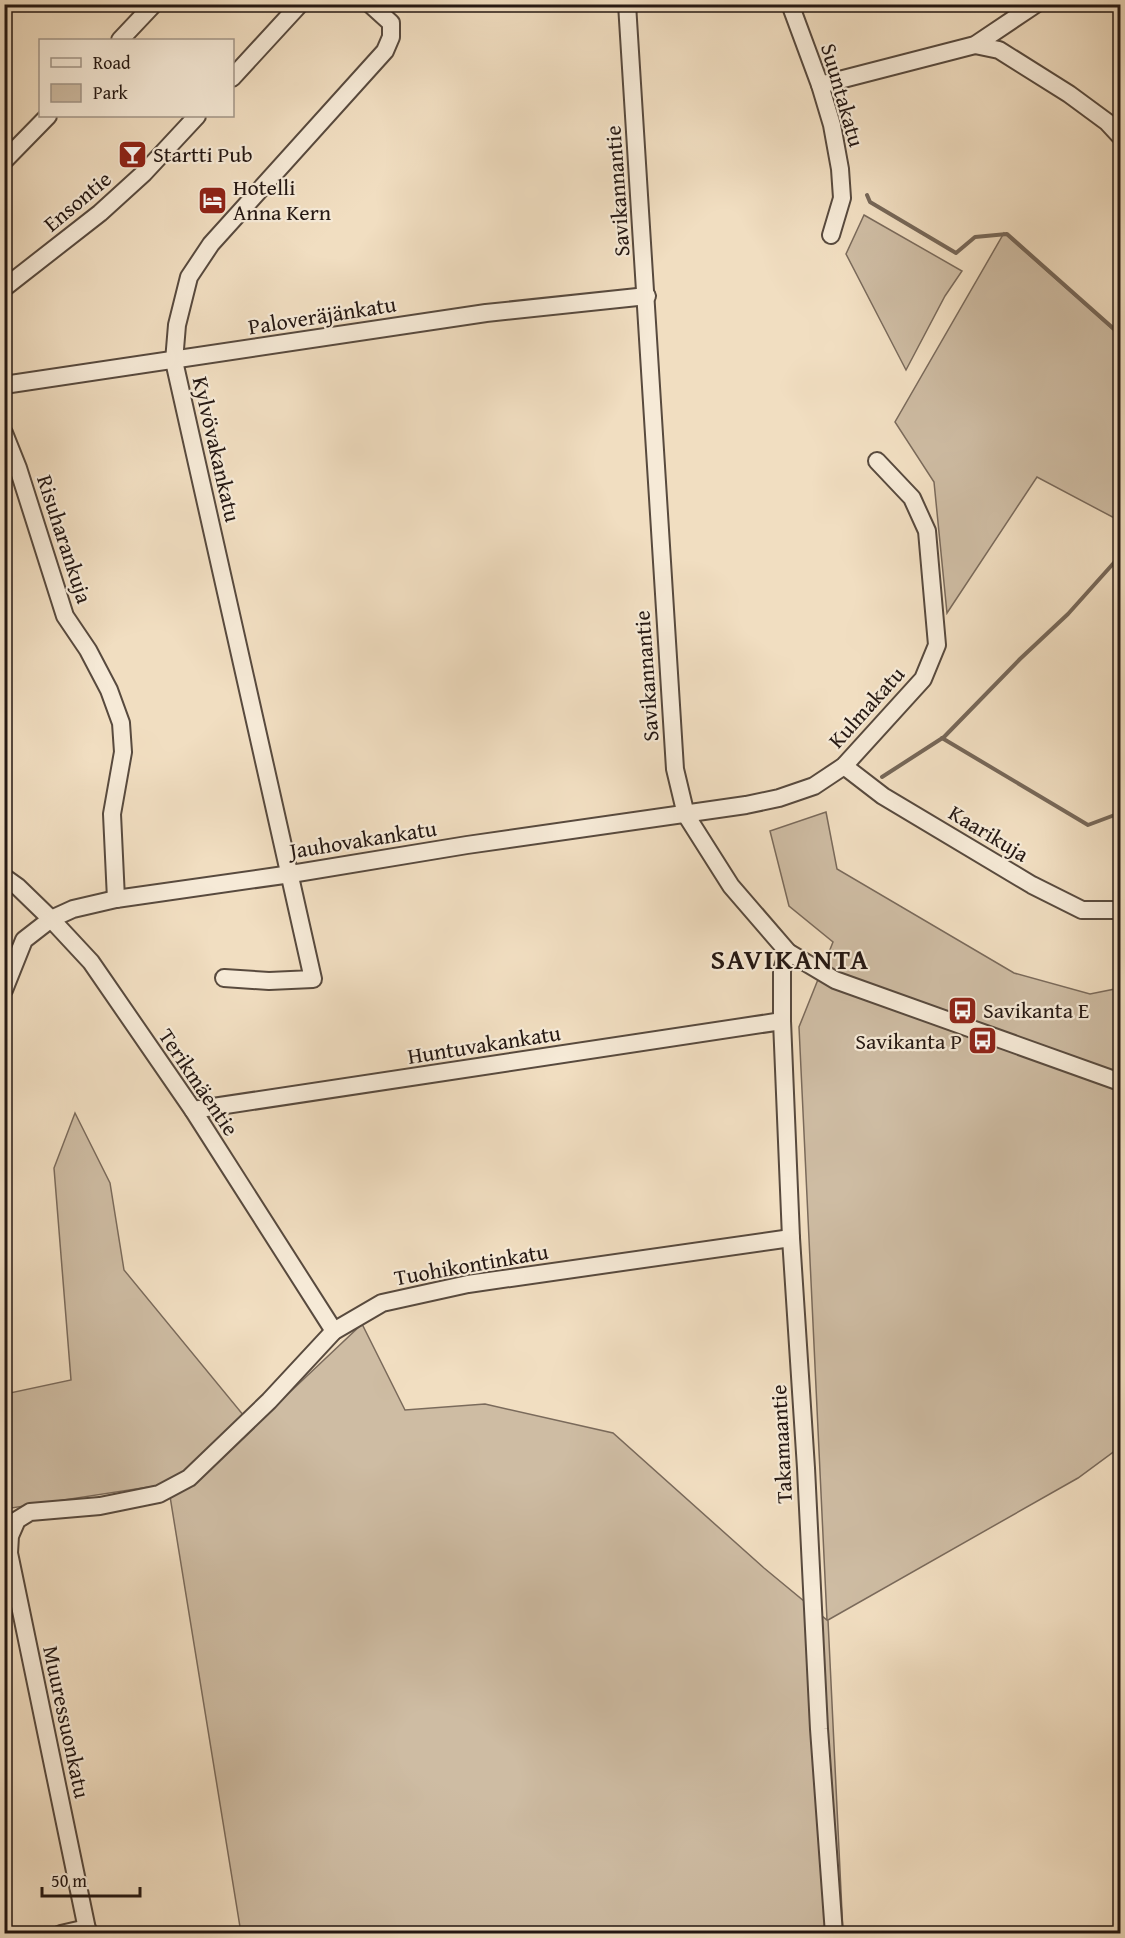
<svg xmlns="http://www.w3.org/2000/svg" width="1125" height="1938" viewBox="0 0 1125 1938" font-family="'Gentium Book Plus',serif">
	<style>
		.green { fill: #cebca3; stroke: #7a6a5b; stroke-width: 1.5 }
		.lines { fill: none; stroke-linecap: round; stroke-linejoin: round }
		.stream { stroke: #766758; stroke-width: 4 }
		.minor-casing { stroke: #584a3e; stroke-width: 20 }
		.minor { stroke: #f6ead7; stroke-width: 16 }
		.labels { text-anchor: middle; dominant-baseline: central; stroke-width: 4.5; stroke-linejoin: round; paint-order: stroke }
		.street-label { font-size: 22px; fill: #251813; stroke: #f6ead7 }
		.poi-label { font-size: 22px; fill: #251813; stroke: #f6ead7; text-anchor: start }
		.district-label { font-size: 28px; font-weight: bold; letter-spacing: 1.5px; fill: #251813; stroke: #f6ead7 }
	</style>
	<rect width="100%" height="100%" fill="#f1dec1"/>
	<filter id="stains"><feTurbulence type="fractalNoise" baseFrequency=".00333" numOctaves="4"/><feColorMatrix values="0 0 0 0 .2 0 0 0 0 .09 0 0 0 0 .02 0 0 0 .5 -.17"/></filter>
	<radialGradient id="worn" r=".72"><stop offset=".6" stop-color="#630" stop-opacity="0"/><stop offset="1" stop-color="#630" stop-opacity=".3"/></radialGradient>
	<!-- green -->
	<g class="green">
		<path d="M 864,215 L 962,271 L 945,296 L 906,370 L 846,254 Z"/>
		<path d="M 1004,233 L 1120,336 L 1120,521 L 1037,477 L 947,613 L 934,482 L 895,422 Z"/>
		<path d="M 826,812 L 837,869 L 1014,973 L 1090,994 L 1120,988 L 1120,1447 L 1078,1478 L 828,1620 L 843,1933 L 241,1933 L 168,1484 L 5,1509 L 5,1394 L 71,1380 L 54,1168 L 75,1113 L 110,1183 L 124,1270 L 253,1427 L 362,1324 L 405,1410 L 485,1404 L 613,1433 L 764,1568 L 827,1620 L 799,1027 L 833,942 L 789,906 L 770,831 Z"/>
	</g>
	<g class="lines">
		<!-- stream -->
		<g class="stream">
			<path d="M 867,195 L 870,202 L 956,253 L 975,237 L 1007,234 L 1114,329 L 1120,337"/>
			<path d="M 1120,577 L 1118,669 L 1120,700"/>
			<path d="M 942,738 L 1088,825 L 1120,813"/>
			<path d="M 882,777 L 944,737 L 1020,659 L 1068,614 L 1120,556"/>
		</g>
		<defs>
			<g id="minor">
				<path d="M 627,4 L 675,769 L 686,815 L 731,886 L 788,952 L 835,980 L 1120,1082"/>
				<path d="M 790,4 L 820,85 L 832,125 L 840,169 L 842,198 L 831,235"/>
				<path d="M 120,40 L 154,4"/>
				<path d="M 975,45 L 999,50 L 1069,94 L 1107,122 L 1120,136"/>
				<path d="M 232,78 L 300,4"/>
				<path d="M 820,85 L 975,45 L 1036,4"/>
				<path d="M 4,161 L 48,116"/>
				<path d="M 4,288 L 100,213 L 144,173 L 197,116"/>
				<path d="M 4,385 L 486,313 L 647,296"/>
				<path d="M 4,433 L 18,468 L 65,616 L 88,650 L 109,690 L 121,723 L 123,752 L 112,814 L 116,899"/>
				<path d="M 844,766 L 883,796 L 1032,885 L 1082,910 L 1120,910"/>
				<path d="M 4,877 L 18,887 L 51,919 L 91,962 L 193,1110 L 334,1331"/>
				<path d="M 788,952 L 782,970 L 782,1021 L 791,1238 L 806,1468 L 819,1729 L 834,1934"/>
				<path d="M 224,978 L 269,981 L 313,979 L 174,361 L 177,325 L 189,277 L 211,244 L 385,51 L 391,37 L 391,23 L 370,4"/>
				<path d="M 4,990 L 24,940 L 51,919 L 73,909 L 116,899 L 291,874 L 467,845 L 746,805 L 779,798 L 814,786 L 844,766 L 923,679 L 937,645 L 927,531 L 912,498 L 877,461"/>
				<path d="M 193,1110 L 782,1021"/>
				<path d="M 61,1934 L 87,1928"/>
				<path d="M 88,1934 L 9,1553 L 10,1536 L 17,1520 L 30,1512 L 100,1506 L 159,1494 L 189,1478 L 269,1401 L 334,1331 L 382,1303 L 468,1284 L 791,1238"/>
			</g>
		</defs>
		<!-- minor casing -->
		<use href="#minor" class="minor-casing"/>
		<!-- minor -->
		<use href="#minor" class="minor"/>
	</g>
	<!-- icons -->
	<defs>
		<symbol id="bar-square" viewBox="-11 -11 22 22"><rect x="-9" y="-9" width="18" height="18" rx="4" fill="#8f2418" stroke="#f6ead7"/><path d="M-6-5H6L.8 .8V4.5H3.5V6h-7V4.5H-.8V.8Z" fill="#fff"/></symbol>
		<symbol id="hotel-square" viewBox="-11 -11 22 22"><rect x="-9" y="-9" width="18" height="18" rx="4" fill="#8f2418" stroke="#f6ead7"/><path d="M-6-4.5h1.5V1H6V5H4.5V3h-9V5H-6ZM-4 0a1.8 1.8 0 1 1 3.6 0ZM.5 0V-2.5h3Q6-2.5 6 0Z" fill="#fff"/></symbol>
		<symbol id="bus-square" viewBox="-11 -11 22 22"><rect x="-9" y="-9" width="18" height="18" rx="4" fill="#8f2418" stroke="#f6ead7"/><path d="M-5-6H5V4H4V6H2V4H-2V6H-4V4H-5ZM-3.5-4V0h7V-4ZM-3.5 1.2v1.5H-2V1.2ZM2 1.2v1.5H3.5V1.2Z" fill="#fff"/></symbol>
	</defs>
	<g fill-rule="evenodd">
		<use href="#bar-square" x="116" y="138" width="33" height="33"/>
		<use href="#hotel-square" x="196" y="184" width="33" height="33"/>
		<use href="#bus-square" x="946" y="994" width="33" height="33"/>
		<use href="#bus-square" x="966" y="1024" width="33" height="33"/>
	</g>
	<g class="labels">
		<!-- street labels -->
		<g class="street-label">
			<text transform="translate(843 95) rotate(74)">Suuntakatu</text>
			<text transform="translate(617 191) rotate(-94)">Savikannantie</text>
			<text transform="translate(77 201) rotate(-40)">Ensontie</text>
			<text transform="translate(322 315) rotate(-9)">Paloveräjänkatu</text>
			<text transform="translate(217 449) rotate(77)">Kylvövakankatu</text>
			<text transform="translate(65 539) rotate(72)">Risuharankuja</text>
			<text transform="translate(646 676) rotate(-94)">Savikannantie</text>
			<text transform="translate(866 707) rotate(-48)">Kulmakatu</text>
			<text transform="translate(989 833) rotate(31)">Kaarikuja</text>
			<text transform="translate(363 839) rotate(-9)">Jauhovakankatu</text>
			<text transform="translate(484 1044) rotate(-9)">Huntuvakankatu</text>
			<text transform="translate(199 1082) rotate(56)">Terikmäentie</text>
			<text transform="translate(471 1264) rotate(-10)">Tuohikontinkatu</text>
			<text transform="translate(781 1444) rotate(-93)">Takamaantie</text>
			<text transform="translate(67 1722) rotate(78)">Muuressuonkatu</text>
		</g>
		<!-- poi labels -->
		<g class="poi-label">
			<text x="153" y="154">Startti Pub</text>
			<text x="233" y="187">Hotelli<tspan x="233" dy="25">Anna Kern</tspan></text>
			<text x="983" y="1010">Savikanta E</text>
			<text x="962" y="1041" text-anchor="end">Savikanta P</text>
		</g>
		<!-- district labels -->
		<g class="district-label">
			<text x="790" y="958">SAVIKANTA</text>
		</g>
	</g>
	<!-- margin -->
	<rect width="1125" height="1938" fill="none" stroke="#f1dec1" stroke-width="24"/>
	<rect x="6" y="6" width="1113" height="1926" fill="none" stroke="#251813" stroke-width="3"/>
	<rect x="12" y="12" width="1101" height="1914" fill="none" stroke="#251813" stroke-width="1.5"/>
	<!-- legend -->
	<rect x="39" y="39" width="195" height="78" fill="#f6ead7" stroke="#a29689" stroke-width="1.5"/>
	<rect x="51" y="58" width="30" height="9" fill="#f6ead7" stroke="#a29689" stroke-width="1.5"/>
	<text x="93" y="69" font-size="18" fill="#251813">Road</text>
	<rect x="51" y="84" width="30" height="18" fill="#cebca3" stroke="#a29689" stroke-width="1.5"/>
	<text x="93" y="99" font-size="18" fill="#251813">Park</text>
	<!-- scale -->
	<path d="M42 1887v9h98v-9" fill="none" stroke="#251813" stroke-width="3"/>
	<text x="51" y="1887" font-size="18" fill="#251813" stroke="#f6ead7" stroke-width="4.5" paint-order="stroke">50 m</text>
	<rect width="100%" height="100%" filter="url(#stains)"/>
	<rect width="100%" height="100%" fill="url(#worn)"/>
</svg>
